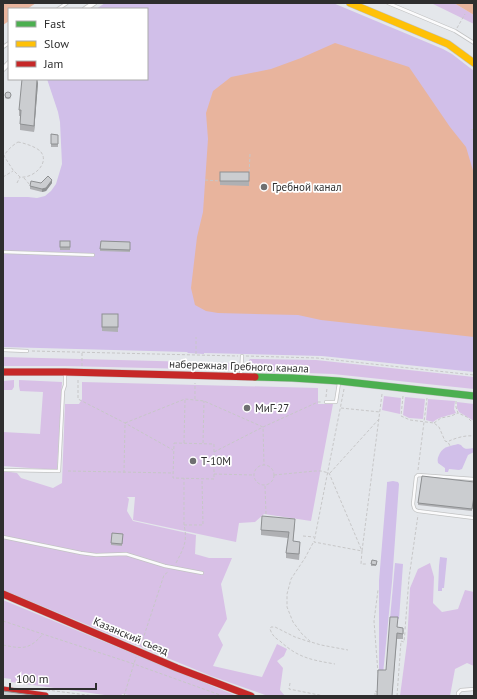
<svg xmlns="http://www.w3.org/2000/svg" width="477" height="699" viewBox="0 0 477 699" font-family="'PT Sans',sans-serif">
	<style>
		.green { fill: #d8c0e6 }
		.pitch { fill: #d1bfe9 }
		.water { fill: #e8b49d }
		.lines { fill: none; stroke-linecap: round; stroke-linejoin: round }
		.lane-casing { stroke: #c2c3c3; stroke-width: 4 }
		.street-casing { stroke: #c2c3c3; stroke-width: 6 }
		.fast-casing { stroke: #c2c3c3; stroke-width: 8 }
		.slow-casing { stroke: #c2c3c3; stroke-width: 8 }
		.jam-casing { stroke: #c2c3c3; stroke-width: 8 }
		.path { stroke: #c7c7c8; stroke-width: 1; stroke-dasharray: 3 2; stroke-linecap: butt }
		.lane { stroke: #fbfbfc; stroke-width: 2.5 }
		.street { stroke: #fbfbfc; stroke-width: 4.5 }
		.fast { stroke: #4caf50; stroke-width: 7 }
		.slow { stroke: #ffc107; stroke-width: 7 }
		.jam { stroke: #c62828; stroke-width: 7 }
		.wall { fill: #afb0b3 }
		.shaded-wall { fill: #8e9092 }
		.building { fill: #cbcdd0; stroke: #8e9092 }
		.poi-dot { fill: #6e6f70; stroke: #fff; stroke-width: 1.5 }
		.labels { text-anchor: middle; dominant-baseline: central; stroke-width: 3.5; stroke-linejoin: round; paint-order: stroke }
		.poi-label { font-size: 11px; fill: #2e2e2e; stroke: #fff; text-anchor: start }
		.street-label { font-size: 11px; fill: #2e2e2e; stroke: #fff }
	</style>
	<rect width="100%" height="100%" fill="#e4e7eb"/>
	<!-- green -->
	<g class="green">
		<path d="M 431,3 L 454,3 L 474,15 L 474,24 Z"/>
		<path d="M 3,357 L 234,363 C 234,366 234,368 232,370 L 65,366 L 3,366 Z"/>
		<path d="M 250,359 L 316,360 L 474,377 L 474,389 L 333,374 L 252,371 L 249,367 L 249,360 Z"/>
		<path d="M 14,380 L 14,387 L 12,390 L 3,390 L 3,381 Z"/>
		<path d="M 19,380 L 62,382 L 57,470 L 3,466 L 3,432 L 40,434 L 43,392 L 20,391 L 19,386 Z"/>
		<path d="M 82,382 L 318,388 L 318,404 L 333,404 L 311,521 L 264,514 L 255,522 L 239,523 L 236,542 L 133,520 L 135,497 L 127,497 L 129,499 L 127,511 L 133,521 L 196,535 L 195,554 L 209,558 L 232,558 L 221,584 L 227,619 L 218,635 L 223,645 L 213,666 L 262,677 L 277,644 L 287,649 L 284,656 L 277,661 L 283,668 L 280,690 L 285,696 L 268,696 L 211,676 L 3,590 L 3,471 L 17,473 L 21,478 L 53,488 L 62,483 L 65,404 L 79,404 L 82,399 Z"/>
		<path d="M 384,396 L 401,398 L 400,414 L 382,410 Z"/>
		<path d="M 405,397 L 425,399 L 423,419 L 409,418 L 403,415 Z"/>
		<path d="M 428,399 L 455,401 L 454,409 L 456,413 C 449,416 440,416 433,422 L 426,420 Z"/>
		<path d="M 457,402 L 474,404 L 474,421 L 459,412 L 457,408 Z"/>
		<path d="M 430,563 L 434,577 L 433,603 L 442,612 L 458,609 L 465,590 L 474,592 L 474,666 L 467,663 L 455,669 L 450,696 L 400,696 L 407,643 L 410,588 L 418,569 Z"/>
		<path d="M 3,600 L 156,663 L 237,696 L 129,696 L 129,695 L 122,694 L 121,696 L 112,696 L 11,682 L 11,679 L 4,678 L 3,679 Z"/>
	</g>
	<!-- pitch -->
	<g class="pitch">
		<path d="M 105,3 L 333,3 L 443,49 L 452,54 L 474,71 L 474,372 L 322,356 L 204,353 L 204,354 L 188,353 L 187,352 L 3,347 L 3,197 L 28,197 L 37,198 L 45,196 L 51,191 L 56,184 L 62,164 L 60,122 L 58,112 L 47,79 L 147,79 L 147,9 L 96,9 Z"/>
		<path d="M 458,444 L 461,445 C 464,450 468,449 474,448 L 474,452 L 468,455 L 462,469 L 459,470 L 449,469 L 448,472 L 445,472 L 445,468 L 438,463 C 437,459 438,457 440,453 C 444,446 451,446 458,444 Z"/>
		<path d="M 393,481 L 398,482 L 399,484 L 392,582 L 383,674 L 379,674 L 379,581 L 387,484 L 387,482 Z"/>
		<path d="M 440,557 L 447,558 L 444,588 L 442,588 L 442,591 L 438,591 L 439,566 Z"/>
		<path d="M 395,563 L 403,564 L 399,619 L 390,619 Z"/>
	</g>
	<!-- water -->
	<g class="water">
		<path d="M 3,3 L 36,3 L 27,9 L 9,9 L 9,21 L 3,25 Z"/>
		<path d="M 454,3 L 474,3 L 474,15 Z"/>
		<path d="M 335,43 L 409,67 L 450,127 L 466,147 L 474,174 L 474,337 L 321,320 L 298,315 L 218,313 L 206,311 L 195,305 L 191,288 L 197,237 L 203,212 L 208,139 L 206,113 L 213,91 L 231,77 L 271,69 L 301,58 Z"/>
	</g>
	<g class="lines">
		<defs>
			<g id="lane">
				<path d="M 388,3 L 455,31 L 474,43"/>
				<path d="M 58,9 L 67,3"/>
				<path d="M 3,47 L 9,43"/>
				<path d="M 3,252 L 93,255"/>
				<path d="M 3,350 L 27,351"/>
				<path d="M 241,376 L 242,356"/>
				<path d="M 326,402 L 336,402 L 339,383"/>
				<path d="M 3,470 L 59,471 L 63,391 L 65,385 L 65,372"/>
				<path d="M 474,479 L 418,475 L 416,477 L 413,504 C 414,508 414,510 418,511 L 474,518"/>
				<path d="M 3,537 L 81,553 L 96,555 L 126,554 L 165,566 L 202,573"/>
				<path d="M 458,696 L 458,693 L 461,690 L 474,689"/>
			</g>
			<g id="street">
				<path d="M 85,9 L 94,3"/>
				<path d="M 3,69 L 9,63"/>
			</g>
			<path id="fast" d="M 255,377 L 292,378 L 339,381 L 474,396"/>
			<path id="slow" d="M 350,3 L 448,44 L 474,63"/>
			<g id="jam">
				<path d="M 3,372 L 65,372 L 255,377"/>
				<path d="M 3,594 L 177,668 L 251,696"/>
				<path d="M 3,690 L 45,696"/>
			</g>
		</defs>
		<!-- lane casing -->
		<use href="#lane" class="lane-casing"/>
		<!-- street casing -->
		<use href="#street" class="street-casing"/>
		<!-- fast casing -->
		<use href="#fast" class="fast-casing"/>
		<!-- slow casing -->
		<use href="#slow" class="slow-casing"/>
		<!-- jam casing -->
		<use href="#jam" class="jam-casing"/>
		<!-- path -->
		<g class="path">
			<path d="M 457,28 L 465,14"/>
			<path d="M 471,130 L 474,129"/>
			<path d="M 18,142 C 24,143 37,147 41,152 C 50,164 32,179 20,177 L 13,170 L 4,156 C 7,150 13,145 18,142 Z"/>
			<path d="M 3,177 L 13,171"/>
			<path d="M 249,177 L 250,153"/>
			<path d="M 24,178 L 30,185"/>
			<path d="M 205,180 L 220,181"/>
			<path d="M 17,183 L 20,177"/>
			<path d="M 32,351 L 238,356"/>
			<path d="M 196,354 L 196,337"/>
			<path d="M 246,356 L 317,358 L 474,375"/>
			<path d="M 82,366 L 82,353"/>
			<path d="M 78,380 L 78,399 L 125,423 L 173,450"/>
			<path d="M 344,389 L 314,542 L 362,551 L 382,394"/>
			<path d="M 403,396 L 401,416 L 410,420 L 434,423 L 439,427 L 445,441 L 448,442 L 450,446"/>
			<path d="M 326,397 L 327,388"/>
			<path d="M 195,399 L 195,383"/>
			<path d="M 456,401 L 456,407 L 458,413 L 467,417 L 471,421 L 474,422"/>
			<path d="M 341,408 L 380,412"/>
			<path d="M 434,423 L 441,418 L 451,416 L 458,413"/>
			<path d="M 449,441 C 456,438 465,435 474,436"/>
			<path d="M 174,443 L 214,444 L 214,479 L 173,478 Z"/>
			<path d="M 184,443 L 185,400"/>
			<path d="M 203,443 L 204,401"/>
			<path d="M 214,452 L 263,427 L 318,402 L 321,402"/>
			<circle cx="264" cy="475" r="10"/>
			<path d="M 418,470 L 427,398"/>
			<path d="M 68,471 L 173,473"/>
			<path d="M 124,473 L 125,423 L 185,399 L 204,401 L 263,427 L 264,465"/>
			<path d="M 330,473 L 379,419"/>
			<path d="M 214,474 L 253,475"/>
			<path d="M 274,475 L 315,471 L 321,471 L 329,473 L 362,551 L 361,564 L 367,564"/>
			<path d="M 265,486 L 266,514"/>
			<path d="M 184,525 L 203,525 L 202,479"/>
			<path d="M 303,536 L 314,537"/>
			<path d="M 313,543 L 305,558 L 291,579 L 287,594 L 287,607 L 293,622 L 302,634 L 311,642 L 321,645 L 348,650"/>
			<path d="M 176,563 C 183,549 188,542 184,525 L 184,478"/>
			<path d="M 3,621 L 134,664 L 223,696"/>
			<path d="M 310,642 L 295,637 L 275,627 L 271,627 L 270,629 C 272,635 275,638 280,641 C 298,658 312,660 335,664"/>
			<path d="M 3,645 C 23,649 29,650 43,634"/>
			<path d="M 141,645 L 164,575 L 168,572"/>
			<path d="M 378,673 L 374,621 L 378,590"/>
			<path d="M 290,683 L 289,689 L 324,696"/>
			<path d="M 47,690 L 95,696"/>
			<path d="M 124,696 L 136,657"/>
			<path d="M 375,696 L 375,691 L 377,692 L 377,691"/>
			<path d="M 397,696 L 401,641 L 404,642 L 405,632 L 403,632 L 403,630 L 405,630 L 409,578 L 418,515"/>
		</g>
		<!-- lane -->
		<use href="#lane" class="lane"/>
		<!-- street -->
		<use href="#street" class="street"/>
		<!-- fast -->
		<use href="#fast" class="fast"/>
		<!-- slow -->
		<use href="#slow" class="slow"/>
		<!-- jam -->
		<use href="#jam" class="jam"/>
	</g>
	<!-- wall -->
	<g class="wall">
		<path d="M 38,83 L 34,132 L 20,130 L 20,116 L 19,116 L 19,110 Z"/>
		<path d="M 5,94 L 11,98 L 9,99 L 7,99 L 5,98 Z"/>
		<path d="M 51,134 L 58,135 L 58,147 L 51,147 Z"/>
		<path d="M 220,172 L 249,172 L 249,186 L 220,185 Z"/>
		<path d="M 41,183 L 52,183 L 46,191 L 42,192 L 30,189 L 30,186 Z"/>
		<rect x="60" y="241" width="10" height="9"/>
		<path d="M 101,241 L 130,242 L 130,252 L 100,251 Z"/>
		<path d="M 118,314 L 118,332 L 102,331 L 102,327 Z"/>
		<path d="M 422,476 L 474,498 L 472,511 L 418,505 Z"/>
		<path d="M 295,524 L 293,541 L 300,548 L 299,560 L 286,558 L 286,553 L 288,538 L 261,535 L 261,530 Z"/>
		<path d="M 112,533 L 123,534 L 122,546 L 111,545 Z"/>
		<path d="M 377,561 L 376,566 L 371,566 L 371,564 Z"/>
		<path d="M 397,627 L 403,633 L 403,639 L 397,639 L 392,696 L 377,696 L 386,670 Z"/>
	</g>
	<!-- shaded-wall -->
	<g class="shaded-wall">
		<path d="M 37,79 L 38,83 L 34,132 L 34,126 Z"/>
		<path d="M 52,180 L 52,183 L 46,191 L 42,192 L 42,189 Z"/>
	</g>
	<!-- building -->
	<g class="building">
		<path d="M 22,79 L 37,79 L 34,126 L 20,124 L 21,110 L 19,110 Z"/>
		<circle cx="8" cy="95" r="3"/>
		<path d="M 51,134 L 58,135 L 58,144 L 51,144 Z"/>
		<rect x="220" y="172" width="29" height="9"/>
		<path d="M 48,176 L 52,180 L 46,188 L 42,189 L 30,186 L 31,181 L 41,183 Z"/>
		<rect x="60" y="241" width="10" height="6"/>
		<path d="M 101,241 L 130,242 L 130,250 L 100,249 Z"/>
		<rect x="102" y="314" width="16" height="13"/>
		<path d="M 422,476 L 474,482 L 474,496 L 472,509 L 418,503 Z"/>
		<path d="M 262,516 L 295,519 L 293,541 L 300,542 L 299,554 L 286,553 L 289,532 L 261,530 Z"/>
		<path d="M 112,533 L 123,534 L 122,544 L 111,543 Z"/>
		<path d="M 372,560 L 377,561 L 376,565 L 371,564 Z"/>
		<path d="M 390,617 L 398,617 L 397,627 L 403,628 L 403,634 L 397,633 L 392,696 L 377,696 L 378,670 L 386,670 Z"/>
		<path d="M 3,691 L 39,696 L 3,696 Z"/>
	</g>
	<!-- markers -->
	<g class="poi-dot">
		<circle cx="264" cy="187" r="4"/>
		<circle cx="247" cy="408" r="4"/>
		<circle cx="193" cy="461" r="4"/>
	</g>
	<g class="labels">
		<!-- poi labels -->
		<g class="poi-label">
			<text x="272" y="187">Гребной канал</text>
			<text x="255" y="408">МиГ-27</text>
			<text x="201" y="461">Т-10М</text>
		</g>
		<!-- street labels -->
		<g class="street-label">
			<text transform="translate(239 366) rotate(2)">набережная Гребного канала</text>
			<text transform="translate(131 636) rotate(23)">Казанский съезд</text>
		</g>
	</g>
	<!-- border -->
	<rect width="477" height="699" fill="none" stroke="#2e2e2e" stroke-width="8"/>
	<!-- legend -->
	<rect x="8" y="8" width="140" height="72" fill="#ffffff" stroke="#ababab"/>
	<rect x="16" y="21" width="20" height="6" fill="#4caf50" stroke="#ababab"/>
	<text x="44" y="28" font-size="12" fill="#2e2e2e">Fast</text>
	<rect x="16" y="41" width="20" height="6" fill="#ffc107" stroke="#ababab"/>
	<text x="44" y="48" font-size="12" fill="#2e2e2e">Slow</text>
	<rect x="16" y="61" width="20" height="6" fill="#c62828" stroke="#ababab"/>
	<text x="44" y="68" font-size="12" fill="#2e2e2e">Jam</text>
	<!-- scale -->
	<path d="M10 683v6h86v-6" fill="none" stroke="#2e2e2e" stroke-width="2"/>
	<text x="16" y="683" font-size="12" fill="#2e2e2e" stroke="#ffffff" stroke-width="3" paint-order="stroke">100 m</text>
</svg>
